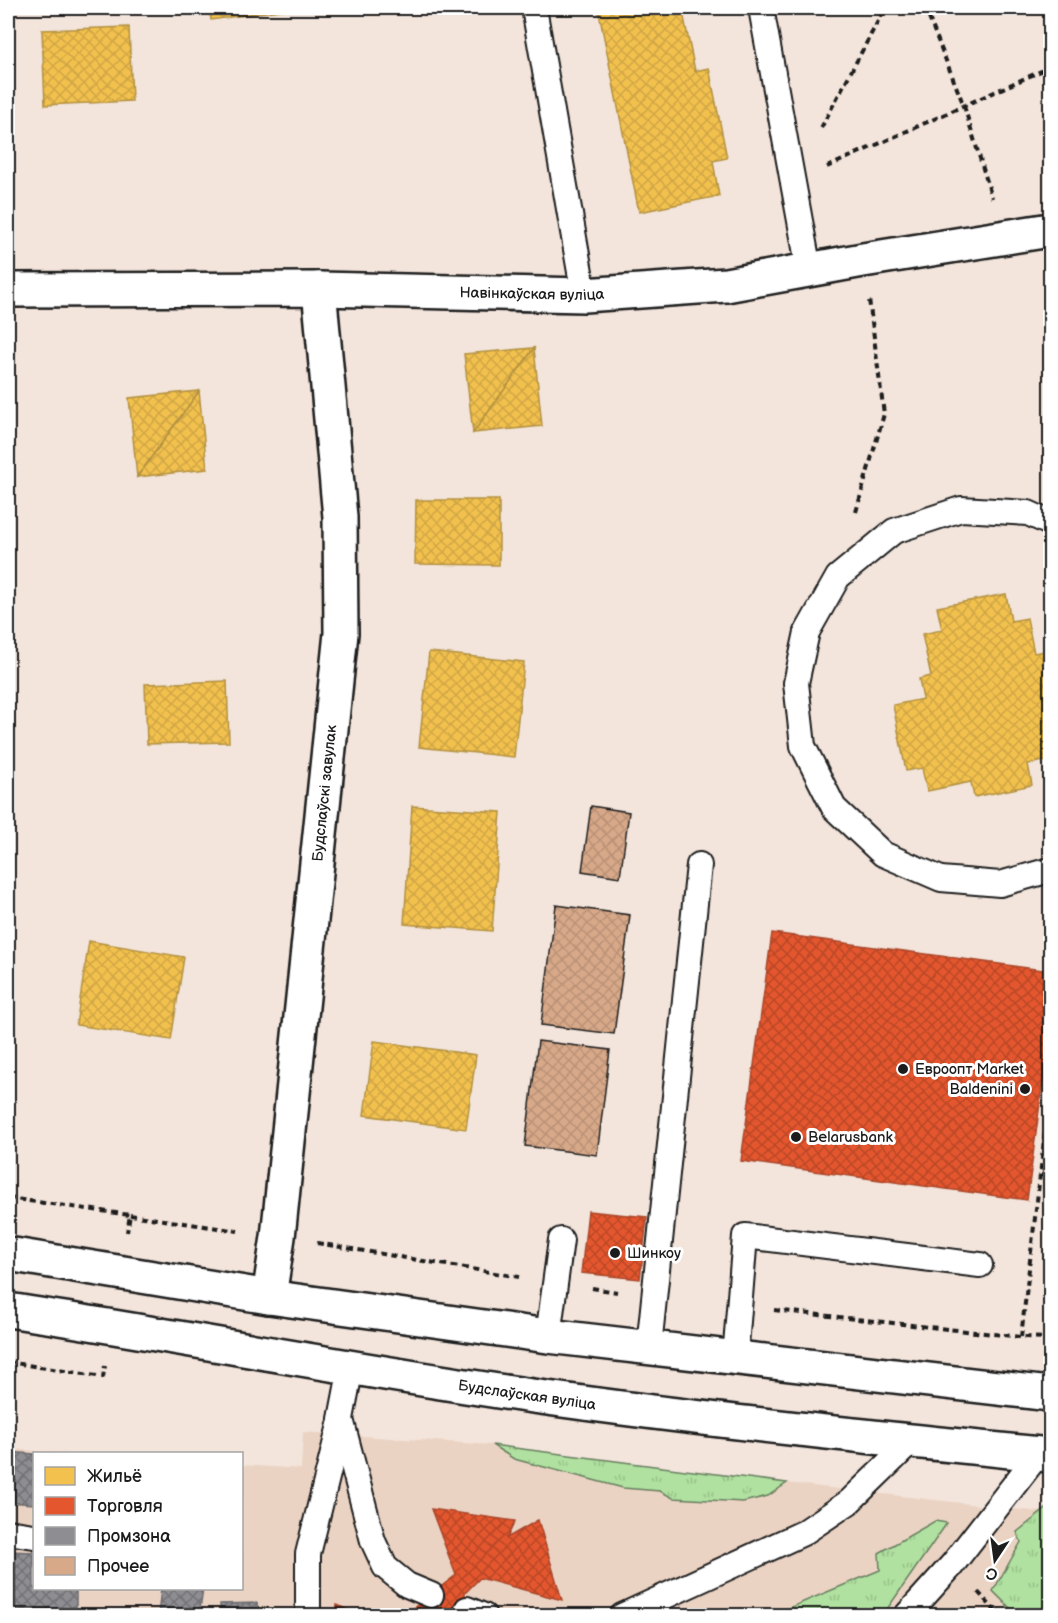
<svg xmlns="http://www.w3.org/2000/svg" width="1058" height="1623" viewBox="0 0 1058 1623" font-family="'Balsamiq Sans',sans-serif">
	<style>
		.built { fill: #ebd3c3 }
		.grass { fill: url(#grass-tufts); stroke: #667e5e; stroke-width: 1.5 }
		.homes { fill: url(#homes-cross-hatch); stroke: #b2903f; stroke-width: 1.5 }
		.shops { fill: url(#shops-cross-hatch); stroke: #a84529; stroke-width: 1.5 }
		.industry { fill: url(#industry-cross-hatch); stroke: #6b6b6f; stroke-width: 1.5 }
		.building { fill: url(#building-cross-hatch); stroke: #1c1c1c; stroke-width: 1.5 }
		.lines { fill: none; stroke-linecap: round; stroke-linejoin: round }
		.lane-casing { stroke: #1c1c1c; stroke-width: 28 }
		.street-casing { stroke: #1c1c1c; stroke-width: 38 }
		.secondary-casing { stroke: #1c1c1c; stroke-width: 38 }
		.path { stroke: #1c1c1c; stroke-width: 4; stroke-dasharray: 6 4.5; stroke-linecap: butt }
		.lane { stroke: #fff; stroke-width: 24 }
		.street { stroke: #fff; stroke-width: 33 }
		.secondary { stroke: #fff; stroke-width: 33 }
		.poi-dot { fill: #1c1c1c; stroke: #fff; stroke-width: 2 }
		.labels { text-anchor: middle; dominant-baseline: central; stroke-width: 6; stroke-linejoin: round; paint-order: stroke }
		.street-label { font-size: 15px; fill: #1c1c1c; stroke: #fff }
		.poi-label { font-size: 15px; fill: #1c1c1c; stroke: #fff; text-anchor: start }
	</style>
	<defs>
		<pattern id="grass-tufts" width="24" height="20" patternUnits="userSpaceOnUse" patternTransform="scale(1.5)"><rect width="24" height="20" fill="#b0e1a0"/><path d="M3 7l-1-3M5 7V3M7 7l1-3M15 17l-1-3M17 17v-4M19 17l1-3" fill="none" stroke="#97c089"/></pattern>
		<pattern id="homes-cross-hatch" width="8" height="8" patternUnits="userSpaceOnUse" patternTransform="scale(1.5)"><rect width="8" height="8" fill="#f2c14e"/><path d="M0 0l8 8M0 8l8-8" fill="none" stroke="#cfa544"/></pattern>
		<pattern id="shops-cross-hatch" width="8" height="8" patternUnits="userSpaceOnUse" patternTransform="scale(1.5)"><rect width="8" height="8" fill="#e4572e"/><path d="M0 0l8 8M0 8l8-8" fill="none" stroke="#b84726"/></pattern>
		<pattern id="industry-cross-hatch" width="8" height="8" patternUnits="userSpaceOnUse" patternTransform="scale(1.5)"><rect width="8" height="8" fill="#8d8d92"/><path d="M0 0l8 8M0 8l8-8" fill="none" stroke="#727276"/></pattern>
		<pattern id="building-cross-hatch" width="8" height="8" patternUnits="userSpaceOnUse" patternTransform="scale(1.5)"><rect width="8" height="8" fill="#d8a989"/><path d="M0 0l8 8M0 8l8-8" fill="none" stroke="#b99176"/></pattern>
	</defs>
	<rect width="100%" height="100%" fill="#f3e5dc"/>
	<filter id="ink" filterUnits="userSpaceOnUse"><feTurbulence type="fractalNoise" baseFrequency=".0167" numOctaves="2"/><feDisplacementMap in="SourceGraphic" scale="12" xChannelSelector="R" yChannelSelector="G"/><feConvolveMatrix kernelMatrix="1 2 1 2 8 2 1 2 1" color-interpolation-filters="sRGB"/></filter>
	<g filter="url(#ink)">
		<!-- built -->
		<path class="built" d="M 303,1432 L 492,1445 L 787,1483 L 1050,1513 L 1050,1615 L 8,1615 L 8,1449 L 69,1453 L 34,1454 L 34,1588 L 242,1588 L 242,1465 L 301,1469 Z"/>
		<!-- grass -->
		<g class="grass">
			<path d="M 492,1445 L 787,1483 L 768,1496 L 743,1502 L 673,1498 L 660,1491 L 623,1488 L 514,1459 Z"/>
			<path d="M 1046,1509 L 1050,1509 L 1050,1615 L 1017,1615 L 993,1591 L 1021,1542 L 1017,1532 Z"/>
			<path d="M 935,1521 L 947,1523 L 883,1615 L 772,1615 L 880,1570 L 879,1553 Z"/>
		</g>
		<!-- homes -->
		<g class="homes">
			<path d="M 209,8 L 293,8 L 211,20 Z"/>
			<path d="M 598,8 L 682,8 L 695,71 L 709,68 L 727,158 L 713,161 L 719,196 L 639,212 Z"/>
			<path d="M 129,27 L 132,101 L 45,105 L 42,30 Z"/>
			<path d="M 534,348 L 542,426 L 473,433 Z"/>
			<path d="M 534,348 L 473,433 L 464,354 Z"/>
			<path d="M 199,391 L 207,469 L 137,477 L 166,437 Z"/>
			<path d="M 199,391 L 137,477 L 129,398 Z"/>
			<path d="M 416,500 L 499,500 L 499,565 L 415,564 Z"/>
			<path d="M 1006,594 L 1011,621 L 1027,618 L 1034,653 L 1050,650 L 1050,760 L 1028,764 L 1032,785 L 974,797 L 971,782 L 927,791 L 922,768 L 906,771 L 893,705 L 923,699 L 919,679 L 931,676 L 922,634 L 942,630 L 937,607 Z"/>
			<path d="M 429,652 L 524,662 L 514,757 L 419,747 Z"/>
			<path d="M 227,681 L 229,742 L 147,744 L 145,684 Z"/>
			<path d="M 412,806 L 501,812 L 492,931 L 404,924 Z"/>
			<path d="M 89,941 L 184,957 L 171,1040 L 76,1025 Z"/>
			<path d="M 374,1041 L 476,1055 L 466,1129 L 364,1115 Z"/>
		</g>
		<!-- shops -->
		<g class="shops">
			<path d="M 772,933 L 1050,971 L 1050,1028 L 1027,1200 L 741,1161 Z"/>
			<path d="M 588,1211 L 647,1217 L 640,1279 L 581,1273 Z"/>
			<path d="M 431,1509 L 515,1521 L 507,1538 L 538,1520 L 562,1600 L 480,1578 L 465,1593 L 467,1616 L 403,1616 L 456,1575 Z"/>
			<path d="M 337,1605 L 360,1616 L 336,1616 Z"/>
		</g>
		<!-- industry -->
		<g class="industry">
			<path d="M 8,1452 L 34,1454 L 34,1504 L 8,1502 Z"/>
			<path d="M 8,1551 L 34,1552 L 34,1588 L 76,1588 L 76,1616 L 8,1616 Z"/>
			<path d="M 161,1588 L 203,1588 L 199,1616 L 158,1616 Z"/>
			<path d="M 257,1603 L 258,1616 L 221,1616 L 220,1604 Z"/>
		</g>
		<!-- building -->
		<g class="building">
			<path d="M 591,806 L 629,812 L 620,877 L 582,871 Z"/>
			<path d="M 556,905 L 630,915 L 614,1034 L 541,1025 Z"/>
			<path d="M 538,1041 L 610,1050 L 597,1155 L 525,1146 Z"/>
		</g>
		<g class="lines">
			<defs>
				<g id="lane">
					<path d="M 534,8 L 584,295"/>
					<path d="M 761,8 L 809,270"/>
					<path d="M 1050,523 L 1028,513 L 961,509 L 894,531 L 838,577 L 807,632 L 796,683 L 803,746 L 834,808 L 883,854 L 941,879 L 1000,884 L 1050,870"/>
					<path d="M 548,1336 L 561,1240"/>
					<path d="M 649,1347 L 699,865"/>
					<path d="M 735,1358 L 745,1236 L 980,1265"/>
					<path d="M 351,1367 L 341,1419 L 373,1541 L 385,1567 L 407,1585 L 431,1595"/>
					<path d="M 8,1532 L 34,1536"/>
					<path d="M 467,1609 L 484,1616"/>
					<path d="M 308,1616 L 308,1554 L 341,1421"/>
					<path d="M 622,1616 L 803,1533 L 849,1502 L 912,1441"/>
					<path d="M 906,1616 L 952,1565 L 1039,1453"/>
				</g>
				<g id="street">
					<path id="s1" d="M 8,290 L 319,289 L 584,295 L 726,285 L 863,260 L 1050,230"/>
					<path id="s2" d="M 269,1297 L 278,1237 L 341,633 L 340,517 L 319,289"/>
				</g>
				<g id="secondary">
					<path d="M 8,1254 L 269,1297 L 548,1336 L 1050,1394"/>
					<path id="s3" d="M 8,1310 C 185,1337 362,1372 540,1397 C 710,1421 880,1438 1050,1455"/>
				</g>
			</defs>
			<!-- lane casing -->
			<use href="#lane" class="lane-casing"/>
			<!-- street casing -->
			<use href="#street" class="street-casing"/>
			<!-- secondary casing -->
			<use href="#secondary" class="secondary-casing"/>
			<!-- path -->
			<g class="path">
				<path d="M 925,8 L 964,106 L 992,198"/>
				<path d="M 821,128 L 885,8"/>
				<path d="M 827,167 L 1050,67"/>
				<path d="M 856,512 L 884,414 L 869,299"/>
				<path d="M 1041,1175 L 1050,1176"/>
				<path d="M 8,1198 L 130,1215 L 127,1232"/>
				<path d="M 130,1215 L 238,1231"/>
				<path d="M 317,1243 L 519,1277"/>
				<path d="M 592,1288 L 617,1292"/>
				<path d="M 774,1310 L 1021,1337 L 1050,1338"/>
				<path d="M 1021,1337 L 1050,1090"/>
				<path d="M 8,1362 L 103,1377 L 105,1366"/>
				<path d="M 978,1592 L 1000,1616"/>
			</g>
			<!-- lane -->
			<use href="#lane" class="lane"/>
			<!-- street -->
			<use href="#street" class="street"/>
			<!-- secondary -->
			<use href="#secondary" class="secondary"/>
		</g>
	</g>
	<!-- markers -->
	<g class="poi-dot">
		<circle cx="903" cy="1069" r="6"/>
		<circle cx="1025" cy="1089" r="6"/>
		<circle cx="796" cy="1137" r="6"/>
		<circle cx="615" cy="1253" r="6"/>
	</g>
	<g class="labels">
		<!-- street labels -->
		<g class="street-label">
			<text stroke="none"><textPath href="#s1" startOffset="524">Навінкаўская вуліца</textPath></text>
			<text stroke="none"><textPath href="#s2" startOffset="507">Будслаўскі завулак</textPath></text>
			<text stroke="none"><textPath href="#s3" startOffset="526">Будслаўская вуліца</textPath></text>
		</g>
		<!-- poi labels -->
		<g class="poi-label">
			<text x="915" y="1069">Евроопт Market</text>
			<text x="1013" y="1089" text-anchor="end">Baldenini</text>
			<text x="808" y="1137">Belarusbank</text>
			<text x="627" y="1253">Шинкоу</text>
		</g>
	</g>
	<!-- margin -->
	<rect width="1058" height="1623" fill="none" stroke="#fff" stroke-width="30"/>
	<rect x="15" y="15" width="1028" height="1593" fill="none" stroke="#1c1c1c" stroke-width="2" filter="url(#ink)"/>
	<!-- legend -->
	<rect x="33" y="1452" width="210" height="138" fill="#ffffff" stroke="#a4a4a4" stroke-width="1.5"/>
	<rect x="45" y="1467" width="30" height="18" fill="#f2c14e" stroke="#a4a4a4" stroke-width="1.5"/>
	<text x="87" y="1482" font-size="18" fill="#1c1c1c">Жильё</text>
	<rect x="45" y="1497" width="30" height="18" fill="#e4572e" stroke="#a4a4a4" stroke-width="1.5"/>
	<text x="87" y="1512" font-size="18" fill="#1c1c1c">Торговля</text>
	<rect x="45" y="1527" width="30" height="18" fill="#8d8d92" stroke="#a4a4a4" stroke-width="1.5"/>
	<text x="87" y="1542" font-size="18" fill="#1c1c1c">Промзона</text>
	<rect x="45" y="1557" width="30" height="18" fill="#d8a989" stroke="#a4a4a4" stroke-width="1.5"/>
	<text x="87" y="1572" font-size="18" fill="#1c1c1c">Прочее</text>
	<!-- north arrow -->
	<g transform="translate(995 1560) rotate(193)" stroke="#ffffff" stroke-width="4.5" paint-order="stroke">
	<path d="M0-4.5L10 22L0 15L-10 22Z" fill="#1c1c1c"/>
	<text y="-9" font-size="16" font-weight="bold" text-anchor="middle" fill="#1c1c1c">С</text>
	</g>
</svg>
